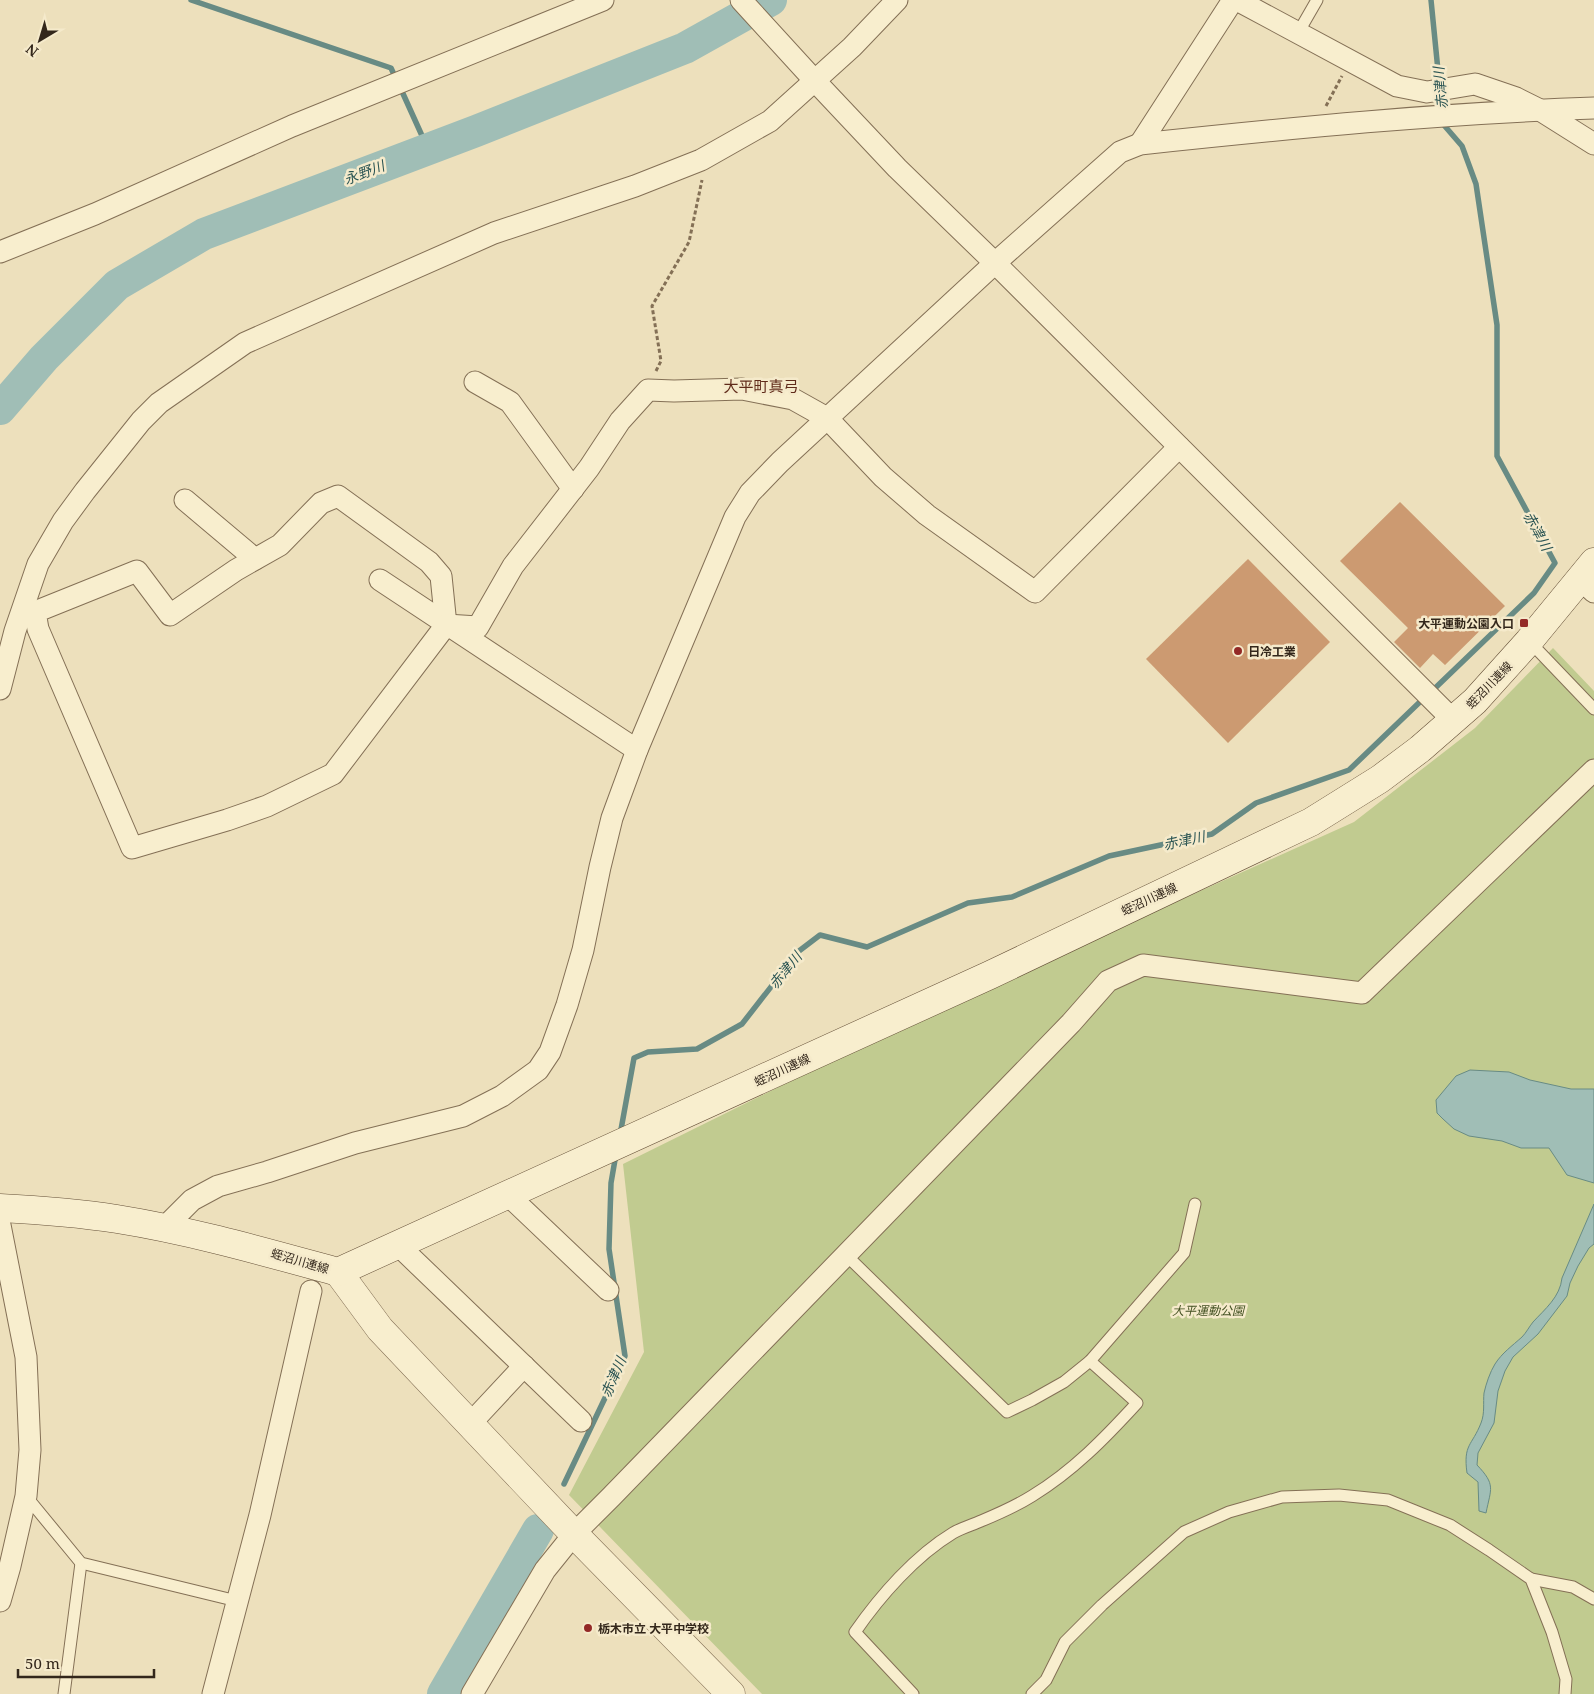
<svg xmlns="http://www.w3.org/2000/svg" width="1594" height="1694" viewBox="0 0 1594 1694" font-family="'Noto Serif','Noto Sans JP',serif">
	<style>
		.green { fill: #c1cb90 }
		.water { fill: #a0beb6; stroke: #688b84 }
		.lines { fill: none; stroke-linecap: round; stroke-linejoin: round }
		.stream { stroke: #688b84; stroke-width: 5.5 }
		.river { stroke: #a0beb6; stroke-width: 32 }
		.building { fill: #cc9a71 }
		.service-casing { stroke: #847056; stroke-width: 13 }
		.minor-casing { stroke: #847056; stroke-width: 23 }
		.tertiary-casing { stroke: #847056; stroke-width: 29 }
		.secondary-casing { stroke: #665139; stroke-width: 29 }
		.path { stroke: #847056; stroke-width: 3; stroke-dasharray: 4 2.5; stroke-linecap: butt }
		.service { stroke: #f8eece; stroke-width: 11 }
		.minor { stroke: #f8eece; stroke-width: 21 }
		.tertiary { stroke: #f8eece; stroke-width: 28 }
		.secondary { stroke: #f8eece; stroke-width: 28 }
		.poi-dot { fill: #932926; stroke: #f5eacb; stroke-width: 2 }
		.labels { text-anchor: middle; dominant-baseline: central; stroke-width: 5; stroke-linejoin: round; paint-order: stroke }
		.poi-label { font-size: 12px; font-weight: bold; fill: #33271b; stroke: #f5eacb; text-anchor: start }
		.street-label { font-size: 12px; fill: #33271b; stroke: #f5eacb }
		.park-label { font-size: 12px; font-style: italic; fill: #425021; stroke: #f5eacb }
		.water-label { font-size: 14px; font-style: italic; fill: #295352; stroke: #f5eacb }
		.quarter-label { font-size: 15px; fill: #602b1a; stroke: #f5eacb }
	</style>
	<rect width="100%" height="100%" fill="#ede0bc"/>
	<!-- green -->
	<path class="green" d="M 1553,648 L 1594,691 L 1594,1694 L 762,1694 L 569,1495 L 644,1352 L 623,1164 L 924,1015 L 1354,822 L 1475,728 Z"/>
	<!-- water -->
	<g class="water">
		<path d="M 1470,1070 L 1509,1072 L 1530,1080 L 1571,1089 L 1594,1089 L 1594,1183 L 1567,1175 L 1549,1148 L 1521,1148 L 1502,1141 L 1469,1136 L 1454,1129 L 1443,1119 L 1437,1113 L 1436,1100 L 1456,1076 Z"/>
		<path d="M 1594,1204 L 1594,1244 L 1589,1248 L 1578,1266 L 1570,1283 L 1567,1296 L 1538,1334 L 1513,1357 L 1505,1371 L 1498,1391 L 1494,1423 L 1478,1453 L 1477,1465 C 1496,1485 1491,1488 1486,1513 L 1479,1511 L 1478,1482 L 1467,1473 C 1463,1444 1472,1446 1481,1423 C 1485,1413 1483,1403 1484,1393 C 1486,1384 1490,1372 1495,1364 C 1502,1353 1512,1346 1522,1337 C 1526,1333 1529,1327 1533,1322 C 1545,1309 1560,1297 1562,1278 Z"/>
	</g>
	<g class="lines">
		<!-- stream -->
		<g class="stream">
			<path d="M 191,0 L 391,68 L 396,79"/>
			<path d="M 1431,0 L 1442,111"/>
			<path d="M 400,87 L 428,149"/>
			<path d="M 1431,692 L 1534,593 L 1555,563 L 1497,456 L 1497,325 L 1476,184 L 1462,146 L 1443,124 L 1443,120"/>
			<path d="M 620,1135 L 634,1058 L 648,1052 L 697,1049 L 742,1024 L 799,951 L 820,935 L 867,947 L 968,903 L 1012,897 L 1109,856 L 1212,834 L 1256,803 L 1349,770 L 1424,698"/>
			<path d="M 564,1484 L 625,1356 L 609,1249 L 611,1183 L 616,1154"/>
		</g>
		<!-- river -->
		<g class="river">
			<path d="M 0,409 L 44,358 L 117,285 L 204,234 L 476,131 L 685,48 L 771,0"/>
			<path d="M 443,1694 L 538,1530"/>
		</g>
	</g>
	<!-- building -->
	<g class="building">
		<path d="M 1400,502 L 1505,606 L 1445,665 L 1433,654 L 1420,668 L 1394,642 L 1408,628 L 1340,561 Z"/>
		<path d="M 1248,559 L 1330,642 L 1228,743 L 1146,659 Z"/>
	</g>
	<g class="lines">
		<defs>
			<g id="service">
				<path d="M 1298,33 L 1317,0"/>
				<path d="M 1529,641 L 1594,709"/>
				<path d="M 845,1254 L 1007,1412 L 1032,1400 L 1064,1382 L 1090,1361 L 1184,1253 L 1195,1204"/>
				<path d="M 26,1496 L 81,1563 L 237,1601"/>
				<path d="M 1531,1579 L 1573,1587 L 1594,1599"/>
				<path d="M 64,1694 L 81,1563"/>
				<path d="M 913,1694 L 855,1632 C 880,1596 915,1556 953,1533 C 961,1528 972,1525 981,1521 C 998,1514 1016,1506 1032,1496 C 1073,1471 1105,1438 1137,1403 L 1090,1361"/>
				<path d="M 1032,1694 L 1046,1680 L 1065,1642 L 1102,1605 L 1184,1532 L 1229,1512 L 1282,1497 L 1339,1495 L 1388,1500 L 1450,1525 L 1489,1550 L 1531,1579 L 1552,1632 L 1566,1679 L 1565,1694"/>
			</g>
			<g id="minor">
				<path d="M 741,0 L 815,81 L 897,168 L 995,263 L 1454,721"/>
				<path d="M 1237,0 L 1397,86 L 1427,92 L 1475,84 L 1516,98 L 1540,110 L 1594,144"/>
				<path d="M 1140,144 L 1233,0"/>
				<path d="M 0,252 L 95,214 L 292,126 L 603,0"/>
				<path d="M 475,382 L 510,402 L 573,489"/>
				<path d="M 338,496 L 429,562 L 441,576 L 446,625 L 333,774 L 267,806 L 227,820 L 132,848 L 38,629 L 35,612 L 137,571 L 170,615 L 236,570 L 280,545 L 321,503 Z"/>
				<path d="M 185,500 L 255,559"/>
				<path d="M 1580,579 L 1594,592"/>
				<path d="M 380,580 L 637,750"/>
				<path d="M 446,625 L 478,627 L 513,566 L 589,468 L 620,421 L 648,390 L 674,391 L 742,389 L 793,399 L 827,418 L 883,477 L 927,515 L 1035,592 L 1179,447"/>
				<path d="M 0,689 L 15,631 L 38,564 L 63,521 L 85,491 L 141,421 L 159,403 L 245,343 L 494,233 L 635,186 L 701,160 L 770,121 L 852,47 L 897,0"/>
				<path d="M 508,1195 L 608,1290"/>
				<path d="M 0,1225 L 26,1357 L 30,1450 L 26,1496 L 10,1566 L 0,1601"/>
				<path d="M 165,1227 L 192,1200 L 218,1186 L 267,1172 L 355,1143 L 463,1116 L 502,1096 L 538,1070 L 550,1052 L 567,1005 L 583,950 L 600,867 L 612,818 L 637,750 L 735,517 L 750,493 L 780,462 L 995,263 L 1120,152 L 1140,144 C 1291,128 1442,113 1594,108"/>
				<path d="M 398,1245 L 581,1421"/>
				<path d="M 470,1424 L 524,1366"/>
				<path d="M 213,1694 L 260,1515 L 311,1291"/>
				<path d="M 472,1694 L 545,1570 L 574,1534 L 611,1497 L 1071,1023 L 1108,981 L 1143,965 L 1362,993 L 1594,770"/>
			</g>
			<path id="tertiary" d="M 338,1272 L 380,1329 L 574,1534 L 731,1694"/>
			<path id="secondary" d="M 0,1208 C 39,1210 78,1213 117,1219 C 192,1231 265,1252 338,1272 L 990,975 L 1311,822 L 1380,779 L 1420,749 L 1475,701 L 1529,641 L 1594,562"/>
		</defs>
		<!-- service casing -->
		<use href="#service" class="service-casing"/>
		<!-- minor casing -->
		<use href="#minor" class="minor-casing"/>
		<!-- tertiary casing -->
		<use href="#tertiary" class="tertiary-casing"/>
		<!-- secondary casing -->
		<use href="#secondary" class="secondary-casing"/>
		<!-- path -->
		<g class="path">
			<path d="M 1326,106 L 1342,76"/>
			<path d="M 656,371 L 661,361 L 652,306 L 689,242 L 702,180"/>
		</g>
		<!-- service -->
		<use href="#service" class="service"/>
		<!-- minor -->
		<use href="#minor" class="minor"/>
		<!-- tertiary -->
		<use href="#tertiary" class="tertiary"/>
		<!-- secondary -->
		<use href="#secondary" class="secondary"/>
	</g>
	<!-- markers -->
	<g class="poi-dot">
		<rect x="1519" y="618" width="10" height="10" rx="2.5"/>
		<circle cx="1238" cy="651" r="5"/>
		<circle cx="588" cy="1628" r="5"/>
	</g>
	<g class="labels">
		<!-- poi labels -->
		<g class="poi-label">
			<text x="1514" y="623" text-anchor="end">大平運動公園入口</text>
			<text x="1248" y="651">日冷工業</text>
			<text x="598" y="1628">栃木市立 大平中学校</text>
		</g>
		<!-- street labels -->
		<g class="street-label">
			<text transform="translate(1489 685) rotate(-46)">蛭沼川連線</text>
			<text transform="translate(1149 899) rotate(-25)">蛭沼川連線</text>
			<text transform="translate(782 1070) rotate(-25)">蛭沼川連線</text>
			<text transform="translate(300 1261) rotate(16)">蛭沼川連線</text>
		</g>
		<!-- park labels -->
		<g class="park-label">
			<text x="1208" y="1310">大平運動公園</text>
		</g>
		<!-- water labels -->
		<g class="water-label">
			<text transform="translate(1440 88) rotate(-95)">赤津川</text>
			<text transform="translate(364 172) rotate(-21)">永野川</text>
			<text transform="translate(1538 531) rotate(61)">赤津川</text>
			<text transform="translate(1184 840) rotate(-12)">赤津川</text>
			<text transform="translate(785 970) rotate(-51)">赤津川</text>
			<text transform="translate(613 1377) rotate(-67)">赤津川</text>
		</g>
		<!-- quarter labels -->
		<g class="quarter-label">
			<text x="761" y="386">大平町真弓</text>
		</g>
	</g>
	<!-- north arrow -->
	<g transform="translate(40 40) rotate(218)" stroke="#f5eacb" stroke-width="4" paint-order="stroke">
	<path d="M0-4L9 19L0 12L-9 19Z" fill="#33271b"/>
	<text y="-8" font-size="14" font-weight="bold" text-anchor="middle" fill="#33271b">N</text>
	</g>
	<!-- scale -->
	<path d="M18 1669v8h136v-8" fill="none" stroke="#33271b" stroke-width="2.5"/>
	<text x="25" y="1669" font-size="15" fill="#33271b" stroke="#f5eacb" stroke-width="4" paint-order="stroke">50 m</text>
</svg>
